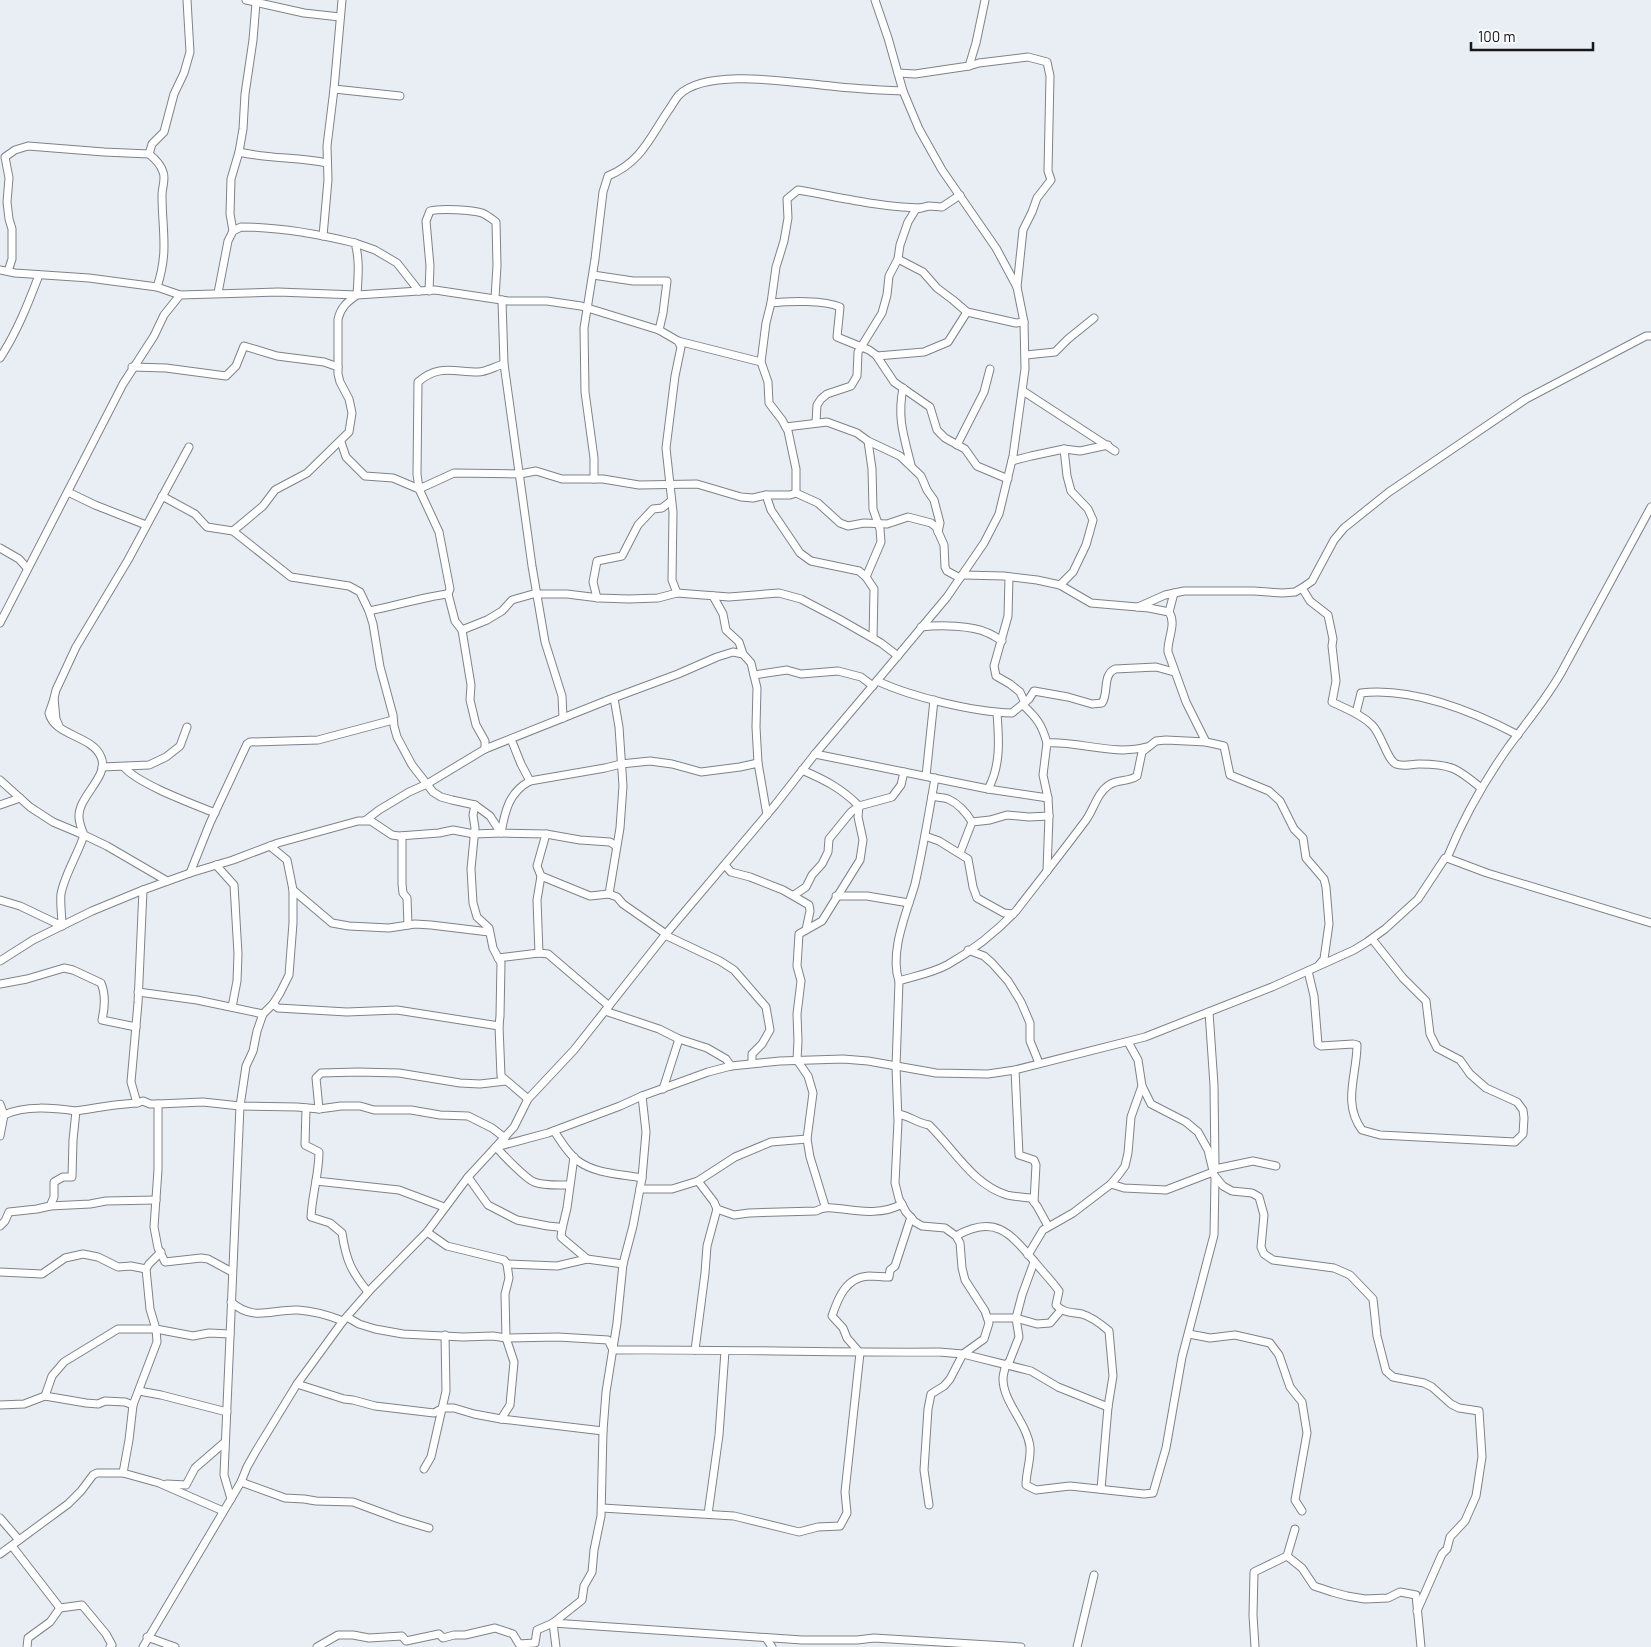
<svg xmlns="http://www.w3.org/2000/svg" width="1651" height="1647" viewBox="0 0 1651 1647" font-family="Barlow,sans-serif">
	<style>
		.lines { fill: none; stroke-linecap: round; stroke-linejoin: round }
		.street-casing { stroke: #7e8388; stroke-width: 9 }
		.street { stroke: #fff; stroke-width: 7 }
	</style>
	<rect width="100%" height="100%" fill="#e9eef4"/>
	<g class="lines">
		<defs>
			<g id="street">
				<path d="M 246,0 L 304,13 L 340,17"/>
				<path d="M 969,66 L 979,63 L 1028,57 L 1047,62 L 1050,76 L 1048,171 L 1051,180 L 1037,198 L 1032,212 L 1023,230 L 1017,287"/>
				<path d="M 898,73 L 915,74 L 969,66 L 976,43 L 985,0"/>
				<path d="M 334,89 L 400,96"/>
				<path d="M 239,152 C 269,159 297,157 327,163"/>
				<path d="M 921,208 C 879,207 839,197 798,190 L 787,199 L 788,218 L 784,241 L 776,267 L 771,303 L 766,323 L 761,362 L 768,382 L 769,403 L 782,420 L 788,431 L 796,469 L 796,493 L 818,503 L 840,523 L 848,526 L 864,523 L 887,524 L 908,517 L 931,523 L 936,527 L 944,545 L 945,567 L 947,571 L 960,578"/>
				<path d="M 233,231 L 230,214 L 231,179 L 239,152 L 243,129 L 245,94 L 253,40 L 256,3"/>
				<path d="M 323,236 L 328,180 L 327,146 L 334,89 L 342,0"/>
				<path d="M 355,243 L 375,250 L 397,263 L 419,291"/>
				<path d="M 898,259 L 923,272 L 937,288 L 953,300 L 967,312 L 1016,323 L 1024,322"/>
				<path d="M 0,270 L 15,273 L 89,278 L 157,287 L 180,295 L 278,292 L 357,295 L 435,290 L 508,301 L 547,301 L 581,306 L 659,330 L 678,341 L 681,347 L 675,376 L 666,448 L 673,512 L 672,580 L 677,593"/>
				<path d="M 8,271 L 12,259 L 12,229 L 9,219 L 7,202 L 9,178 L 5,157 L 15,150 L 28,146 L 104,152 L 149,154"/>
				<path d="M 593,275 L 633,281 L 667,281 L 663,313 L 659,330"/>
				<path d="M 157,287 C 169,251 162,231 162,195 C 162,188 166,178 163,172 C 161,165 154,158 149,154 L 152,144 L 164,132 L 174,94 L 184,73 L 190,52 L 187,0"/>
				<path d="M 429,291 L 430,266 L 426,221 L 430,211 C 441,208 472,210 482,213 C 487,215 492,219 496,222 L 497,266 L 495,298"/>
				<path d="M 218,293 L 228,241 L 233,231 L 241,227 C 279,227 318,234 355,243 C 360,260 358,277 357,295 C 347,302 341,307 338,319 L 338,374 L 340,382 L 349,399 L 352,413 L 349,432 L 307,473 L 275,490 L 263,506 L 233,531"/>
				<path d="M 502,300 L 504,364 L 532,566 L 545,642 L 562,696 L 563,718"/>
				<path d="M 771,303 C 789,301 824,300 840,307 L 837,337 L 869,350 L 876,355 L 894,382 L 930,407 L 937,430 L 945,438 L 965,449 L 977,466 L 1008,479"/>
				<path d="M 678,341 L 761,362"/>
				<path d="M 1026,355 L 1055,352 L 1068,339 L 1094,318"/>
				<path d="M 877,356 L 924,352 L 948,342 L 967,312"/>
				<path d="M 0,358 C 17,332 28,304 39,275"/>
				<path d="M 504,364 C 496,366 486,372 478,372 C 453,372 439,364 418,382 L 417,474 L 419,489 L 454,473 L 520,474 L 536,471 L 562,479 L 603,479 L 639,485 L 697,484 L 741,497 L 753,498 L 766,495 L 790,495 L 796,493"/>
				<path d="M 132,367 L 166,368 L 226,376 L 236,366 L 244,346 L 277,356 L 324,362 L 338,367"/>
				<path d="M 903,388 C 897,419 904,436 911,465"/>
				<path d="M 1023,391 L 1115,451"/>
				<path d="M 816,422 L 817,405 L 821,399 L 827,394 L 851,386 L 857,376 L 858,352 L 882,313 L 887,295 L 889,276 L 898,259 L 900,245 L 908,222 L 916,209 L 929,206 L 942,207 L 960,195"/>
				<path d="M 786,427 L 827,422 L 857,433 L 868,441 L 900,456 L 921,476 L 927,490 L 934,500 L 940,523 L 938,532"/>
				<path d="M 341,442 L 346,457 L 365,476 L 393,478 L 419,489 L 439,532 L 450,589 L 448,594 L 455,621 L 462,630 L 471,685 L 470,700 L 476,725 L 485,741 L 485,749"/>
				<path d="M 957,445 L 984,392 L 990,369"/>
				<path d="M 1012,461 L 1031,456 L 1064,449 L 1080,451 L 1108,445"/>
				<path d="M 594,479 L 594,458 L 585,392 L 584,328 L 595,259 L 603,192 L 608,176 C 641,162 649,139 668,111 C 672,106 675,99 679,95 C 707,67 795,83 831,86 C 855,89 879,90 903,91"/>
				<path d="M 68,492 L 95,505 L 146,525"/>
				<path d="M 766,495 L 771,510 L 800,553 L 811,561 L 859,571 L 866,577 L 874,589 L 873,638"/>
				<path d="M 162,496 L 195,514 L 207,527 L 233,531 L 291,577 L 349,586 L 360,592 L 369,611 L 373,624 L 380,667 L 393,715 L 394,726 L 397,737 L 412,765 L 433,792 L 441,797 L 452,800 L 475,805 L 490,816 L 501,833 L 546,834 L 537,866 L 541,876 L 590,896 L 609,894 L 617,897 L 623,904 L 666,934"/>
				<path d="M 0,548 L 19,559 L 27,568"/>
				<path d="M 963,575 L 1004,576 L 1037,580 L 1060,585 L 1091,603 L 1149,608 L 1169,612 C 1177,624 1167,639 1168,652 L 1186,702 L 1206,742 L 1224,746 L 1230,775 L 1269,791 L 1280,801 L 1294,829 L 1303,838 L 1306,858 L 1324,879 L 1326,887 L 1329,924 L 1324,959 L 1319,965"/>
				<path d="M 866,577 L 881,542 L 880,529 L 873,509 L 872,469 L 868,441"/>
				<path d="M 1009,577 L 1008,616 L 994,666 L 996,676 L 1010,684 L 1020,692 L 1025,703"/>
				<path d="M 1060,585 L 1073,572 L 1086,545 L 1093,520 L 1088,509 L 1071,491 L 1067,476 L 1064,449"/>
				<path d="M 1302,588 L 1310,601 L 1328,615 L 1333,639 L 1332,646 L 1336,681 L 1332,702 C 1346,709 1361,714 1372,725 C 1382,735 1387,760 1396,764 C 1404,767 1411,764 1419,764 C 1451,764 1457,768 1481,788"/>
				<path d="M 713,596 L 723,614 L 726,630 L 739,642 L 743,654 L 751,663 L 757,688 L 756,727 L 758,763"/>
				<path d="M 597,598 L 593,582 L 597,561 L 622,556 L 638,525 L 653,509 L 662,508 L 671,501"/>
				<path d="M 1138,607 L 1165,595 L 1184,591 L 1254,591 L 1282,593 L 1295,592 L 1302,588 L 1312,581 L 1334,540 L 1344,528 L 1389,492 L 1526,399 L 1646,336 L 1651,336"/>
				<path d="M 369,611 C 396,606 422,597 448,594"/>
				<path d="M 1169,612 L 1174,593"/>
				<path d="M 0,623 L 123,384 L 154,336 L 164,315 L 180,295"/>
				<path d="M 921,627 C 939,625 972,625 988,633 C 993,635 997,638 1002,641"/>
				<path d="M 462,630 L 487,620 L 502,611 L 512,600 L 533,594 L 567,594 L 599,598 L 629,599 L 658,598 L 677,593 L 729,597 L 779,593 L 801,599 L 839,619 L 881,643 L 898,656"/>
				<path d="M 754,675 L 787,670 L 801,674 L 838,671 L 861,677 L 873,686"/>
				<path d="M 877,681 C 912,697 973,712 1012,713 L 1029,699 L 1034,691 L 1068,697 L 1092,704 L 1102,703 C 1109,693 1102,675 1115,669 L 1156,667 L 1174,672"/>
				<path d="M 54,699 L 49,713 C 54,736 92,735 101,757 C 110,776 78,796 79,817 C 79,823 82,830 84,835 L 107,846 L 167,881"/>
				<path d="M 1023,705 C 1037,718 1042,725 1047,743"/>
				<path d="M 1356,713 L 1361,693 C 1414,687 1472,711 1518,735"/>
				<path d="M 59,726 L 56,719 L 54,698 L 56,690 L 76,647 L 128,560 L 189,447"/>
				<path d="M 511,739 L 521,764 L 530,781"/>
				<path d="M 815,754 L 988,789 L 1048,798"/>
				<path d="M 102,767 L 149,765 L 166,757 L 180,746 L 187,727"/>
				<path d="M 124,767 C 138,784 193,804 215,813"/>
				<path d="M 926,776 L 934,700"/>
				<path d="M 0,780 L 30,807 L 53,822 L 84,835 C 78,854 64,876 61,894 C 60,904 62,916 62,926 L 20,906 L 0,900"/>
				<path d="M 988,789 C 1001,766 999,739 997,713"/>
				<path d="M 932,796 C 938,798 943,797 948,799 C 959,804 966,812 972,822 L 960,853"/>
				<path d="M 0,805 L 20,798"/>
				<path d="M 475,805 L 473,815 L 475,828 L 471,869 L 473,903 L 477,917 L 489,928 L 493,948 L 501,963 L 500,1016 L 499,1026 L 501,1076 L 528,1099"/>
				<path d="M 366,820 L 379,810 L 409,792 L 427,784 L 485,749 L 608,700 L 678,674 L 717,657 L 733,652 L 743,654"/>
				<path d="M 972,822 L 990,820 L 1007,815 L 1029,817 L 1049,816"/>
				<path d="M 546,834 L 580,840 L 610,842 L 616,846"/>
				<path d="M 402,836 L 402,884 L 403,893 L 407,898 L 408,925"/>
				<path d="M 925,836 L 939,841 L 968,859 L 973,887 L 977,898 L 1004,913 L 1013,914"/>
				<path d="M 1447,858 L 1487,873 L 1651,923"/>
				<path d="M 216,865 L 234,885 L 238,954 L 237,981 L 232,1007"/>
				<path d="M 725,865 L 731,872 L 750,877 L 783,890 L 809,905 L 810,911 L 806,930 L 799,934 L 797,966 L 801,981 L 797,1014 L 798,1041 L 797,1060 L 808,1076 L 813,1093 L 807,1139 L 810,1157 L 825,1206"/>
				<path d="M 1047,871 L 1049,816 L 1048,798 L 1043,775 L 1047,743 C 1079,741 1114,756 1146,747"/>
				<path d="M 190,873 L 210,823 L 247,744 L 250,742 L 318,740 L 393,720"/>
				<path d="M 143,890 L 138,1003 L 131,1082 L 137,1103 L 143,1101 L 150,1104 L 158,1104 L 203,1102 L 240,1106 L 297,1107 L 319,1109 L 341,1106 L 360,1106 L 374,1110 L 411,1110 L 440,1115 L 468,1116 L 492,1128 L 505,1138"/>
				<path d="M 293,890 L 332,923 L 349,926 L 389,928 L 415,924 L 431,925 L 489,932"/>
				<path d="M 609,894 L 620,828 L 623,786 L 619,727 L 614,698"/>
				<path d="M 794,895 L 806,887 L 812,875 L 822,864 L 828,852 L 829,839 L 851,812 L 859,806 C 841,788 825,780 802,770"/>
				<path d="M 836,896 L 867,896 L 909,903"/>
				<path d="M 806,930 L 822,921 L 860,860 L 863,840 L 858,817 L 859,806 L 892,797 L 901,785 L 904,772"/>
				<path d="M 665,935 L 720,961 L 734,970 L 766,1007 L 770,1030 L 762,1044 L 752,1054 L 752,1063"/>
				<path d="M 968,950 L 984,956 L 992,963 L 1008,981 L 1021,1002 L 1030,1023 L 1030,1041 L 1039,1063"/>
				<path d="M 539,953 L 537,900 L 541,876"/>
				<path d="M 498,958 L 539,953 L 548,954 L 609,1006"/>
				<path d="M 0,961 L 33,940 L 92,911 L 143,890 L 190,873 L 233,860 L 278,843 L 358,821 L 371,821 L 392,835 L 399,836 L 439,833 L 453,830 L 474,834 L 501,833 C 505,811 509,792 530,781 L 605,768 L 621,764 L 650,761 L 672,764 L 701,772 L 740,767 L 758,763 L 767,815"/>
				<path d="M 1308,971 L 1314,996 L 1318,1044 L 1321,1046 L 1353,1044 L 1357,1045 C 1357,1075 1342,1103 1362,1130 L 1380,1135 L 1515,1142 L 1523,1134 L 1524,1118 L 1523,1110 L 1517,1102 L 1486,1088 L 1470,1074 L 1460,1060 L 1437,1048 L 1430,1034 L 1426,1001 L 1403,978 L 1372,939"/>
				<path d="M 899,981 C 889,952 907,912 915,884 C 923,849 929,813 935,778"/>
				<path d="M 0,984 L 27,979 L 64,968 L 73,970 L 101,983 C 106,995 105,1007 102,1020 L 136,1027"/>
				<path d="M 138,992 L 197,1000 L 263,1014"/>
				<path d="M 273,1004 L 278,1008 L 347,1012 L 397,1010 L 499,1026"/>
				<path d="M 605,1011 L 659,1029 L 679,1039 L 707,1048 L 726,1059 L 731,1066"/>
				<path d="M 1209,1012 L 1214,1085 L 1215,1167"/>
				<path d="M 1128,1042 L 1138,1060 L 1142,1086 L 1151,1104 L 1186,1122 L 1198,1132 L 1208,1150 L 1214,1175 L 1223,1186 L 1232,1191 L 1252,1193 L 1259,1197 L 1264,1215 L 1261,1247 L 1264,1254 L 1273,1260 L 1334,1268 L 1350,1275 L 1373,1299 L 1377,1336 L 1386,1371 L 1393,1377 L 1424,1383 L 1432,1387 L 1451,1404 L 1459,1408 L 1479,1411 L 1482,1457 L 1476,1496 L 1465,1521 L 1450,1537 L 1447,1549 L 1442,1554 L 1417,1611"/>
				<path d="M 1015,1070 L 1019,1155 L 1034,1160 L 1036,1165 L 1034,1202"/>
				<path d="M 663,1089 L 679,1039"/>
				<path d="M 0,1104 L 4,1115 L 0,1136"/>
				<path d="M 158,1104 L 158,1170 L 154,1227 L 158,1248 L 165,1262 L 201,1258 L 208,1259 L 232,1272"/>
				<path d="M 306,1108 L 305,1145 L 319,1152 C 319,1174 312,1195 311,1217 L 330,1223 L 342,1233 C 346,1260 351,1271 368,1292"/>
				<path d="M 319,1109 L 316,1078 L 321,1073 L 358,1072 L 399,1073 L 460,1083 L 480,1084 L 506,1081"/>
				<path d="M 898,1114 C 910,1116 917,1123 929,1125 C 954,1149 972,1184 1007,1195 C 1014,1197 1023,1197 1031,1198 L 1037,1206 L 1048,1226"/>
				<path d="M 4,1115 C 25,1105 54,1108 76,1111"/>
				<path d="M 554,1131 C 561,1141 568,1154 578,1161 C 596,1174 621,1174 642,1178"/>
				<path d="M 1215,1169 L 1253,1161 L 1276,1166"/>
				<path d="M 468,1177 L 488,1205 L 517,1220 L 548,1226 L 558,1227 L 562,1229 L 561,1237 L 587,1259"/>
				<path d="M 316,1181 L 399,1190 L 444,1207"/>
				<path d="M 698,1181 L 714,1202 L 717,1209 L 734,1215 L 749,1213 L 816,1211 C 826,1206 832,1208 843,1209 C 863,1212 884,1214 902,1204"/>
				<path d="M 1111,1184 L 1124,1188 L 1166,1190 L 1213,1172"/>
				<path d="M 569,1185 C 558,1185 544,1186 534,1182 C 525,1178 503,1155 496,1147 L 548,1133 L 620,1106 L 642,1096 L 708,1072 L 731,1066 L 780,1061 L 843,1059 L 868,1061 L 936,1073 L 988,1074 L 1015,1070 L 1145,1037 L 1272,987 L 1354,950 L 1367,942 L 1385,929 L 1418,899 L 1445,858 L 1447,858 C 1463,819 1483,783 1507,749 C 1525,724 1545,701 1561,673 L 1651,507"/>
				<path d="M 640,1189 L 672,1189 L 698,1181 L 735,1157 L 771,1142 L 807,1139"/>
				<path d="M 50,1206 L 90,1204 L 106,1201 L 156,1200"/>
				<path d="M 0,1226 L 5,1221 L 9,1212 L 37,1209 L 50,1206 L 54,1197 L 54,1182 L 63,1177 L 72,1177 L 73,1140 L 76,1111 C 96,1108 116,1104 137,1103"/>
				<path d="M 562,1229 L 567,1208 L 574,1157"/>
				<path d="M 427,1232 L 447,1246 L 504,1260 L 507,1264 L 509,1278 L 505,1294 L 506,1338 L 514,1362 L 510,1405 L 501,1419"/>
				<path d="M 956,1236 C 995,1214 1010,1233 1034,1261 C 1042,1271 1051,1280 1059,1291 L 1056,1305 C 1063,1313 1072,1312 1082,1314 C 1092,1317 1101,1324 1109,1331 L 1113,1376 L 1108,1407 L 1101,1489"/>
				<path d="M 1028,1255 L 1043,1230 L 1073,1213 L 1111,1184 L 1120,1173 L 1125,1166 L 1128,1153 L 1131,1117 L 1142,1086"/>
				<path d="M 507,1264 L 557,1266 L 587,1259 L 623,1264"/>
				<path d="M 0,1272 L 42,1274 L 65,1258 L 83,1254 L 98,1257 L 118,1267 L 131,1266 L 146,1269"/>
				<path d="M 231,1302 C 254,1322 271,1309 298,1310 C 314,1311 328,1315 343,1321"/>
				<path d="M 347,1317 L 359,1324 L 375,1329 L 403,1334 L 463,1337 L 493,1336 L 506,1338 L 558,1337 L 608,1340 L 613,1350 C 722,1349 830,1353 939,1352 L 963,1354 L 1031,1371 L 1058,1387 L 1108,1407"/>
				<path d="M 989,1318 L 1016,1318 L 1037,1324 L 1050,1323 L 1061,1310"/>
				<path d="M 1189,1334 L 1210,1338 L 1235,1335 L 1270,1343 L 1279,1355 L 1290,1387 L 1302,1402 L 1307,1433 L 1295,1500 L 1302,1511"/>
				<path d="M 695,1350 L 705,1273 L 707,1246 L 717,1209"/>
				<path d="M 1006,1364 C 1005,1369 1003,1374 1003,1379 C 1003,1402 1027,1423 1030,1447 C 1031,1460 1026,1472 1026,1485 L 1036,1490 L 1070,1486 L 1144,1494 L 1153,1493 L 1166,1448 L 1182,1357 L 1214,1235 L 1215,1178"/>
				<path d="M 1008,1365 L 1019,1337 L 1016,1318 L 1022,1295 L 1034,1262"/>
				<path d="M 297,1384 L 344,1399 L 353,1400 L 375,1406 L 434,1413 L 443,1408 L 454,1408 L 474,1414 L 501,1419 L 603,1431"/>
				<path d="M 139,1391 L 161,1395 L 227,1412"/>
				<path d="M 45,1396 L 52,1376 L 64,1362 L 118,1329 L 156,1329 L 193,1336 L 209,1333 L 230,1334"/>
				<path d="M 0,1405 L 24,1404 L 45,1396 L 86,1403 L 98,1404 L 105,1401 L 125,1402 L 133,1405"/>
				<path d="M 424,1469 L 431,1457 L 446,1391 L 445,1335"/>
				<path d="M 123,1473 L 129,1440 L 133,1405 L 157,1342 L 156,1329 L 150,1309 L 146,1269 L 149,1264 L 161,1252"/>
				<path d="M 241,1482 L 285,1498 L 304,1499 L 316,1501 L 353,1502 L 399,1519 L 429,1528"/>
				<path d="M 167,1484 L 186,1485 L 195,1468 L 225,1442"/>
				<path d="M 231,1499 L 224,1475 L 240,1106 L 246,1066 L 253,1051 L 257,1031 L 263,1014 L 273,1004 L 280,993 L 289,975 L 293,923 L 293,890 L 287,860 L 270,846"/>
				<path d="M 929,1505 L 924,1470 L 928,1409 L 931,1394 L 944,1386 L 950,1379 L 963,1354 L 984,1339 L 989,1323 L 985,1311 L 965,1280 L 962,1268 L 960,1243 L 956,1236 L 945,1228 L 922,1226 L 915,1222 L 906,1212 L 899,1199 L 895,1183 L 898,1121 L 896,1067 L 899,981 C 915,976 932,973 947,965 C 972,951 996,932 1016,911 C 1039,881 1063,851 1086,820 C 1094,809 1097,793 1109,785 C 1118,779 1129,782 1137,776 L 1142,752 L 1156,741 L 1166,740 L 1206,742"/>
				<path d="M 602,1508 L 734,1516 L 799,1532 L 818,1527 L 840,1526 L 847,1513 L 845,1492 L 860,1353 L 847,1338 L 843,1328 L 832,1316 C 838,1298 846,1277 869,1276 C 876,1276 882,1277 889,1277 L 890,1270 L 895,1266 L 911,1217"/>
				<path d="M 708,1514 L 719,1435 L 725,1351"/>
				<path d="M 0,1518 L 19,1540"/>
				<path d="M 12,1546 L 60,1608 L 82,1605 L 106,1634 L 112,1645 L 110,1647"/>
				<path d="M 0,1554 L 68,1504 L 81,1491 L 93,1475 L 97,1473 L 123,1473 L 159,1483 L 223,1511"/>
				<path d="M 1287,1556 L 1302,1568 L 1314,1586 L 1332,1592 L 1347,1596 L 1365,1599 L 1388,1598 L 1400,1592 L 1416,1595 L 1421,1647"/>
				<path d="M 553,1623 L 802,1640 L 857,1640 L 874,1638 L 1021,1647"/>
				<path d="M 553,1623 L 556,1647"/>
				<path d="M 147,1637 L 175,1647"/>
				<path d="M 766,1638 L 772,1647"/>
				<path d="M 27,1647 L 28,1638 L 50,1622 L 60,1608"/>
				<path d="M 143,1647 L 241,1482 L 247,1467 L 256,1451 L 297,1384 L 343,1321 L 371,1289 L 427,1232 L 468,1177 L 514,1127 L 528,1099 L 574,1050 L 665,935 L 775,805 L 815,754 L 870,689 L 947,597 L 984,543 L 999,514 L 1013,456 L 1025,369 L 1024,322 L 1017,287 L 996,248 L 942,170 L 919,129 L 903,91 L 888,38 L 875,0"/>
				<path d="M 317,1647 L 338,1635 L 353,1635 L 369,1638 L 402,1636 L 406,1641 L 439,1634 L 443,1638 L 454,1635 L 465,1635 L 495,1628 L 513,1634 L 519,1644 L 535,1643 L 537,1630 L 553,1623 L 582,1600 L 584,1586 L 592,1572 L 594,1550 L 601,1516 L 603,1431 L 606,1392 L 617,1323 L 623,1264 L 633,1226 L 642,1178 L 646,1132 L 642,1096"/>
				<path d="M 1077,1647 L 1094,1575"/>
				<path d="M 1255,1647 L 1253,1615 L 1254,1572 L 1287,1556 L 1295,1529"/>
			</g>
		</defs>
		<!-- street casing -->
		<use href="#street" class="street-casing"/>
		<!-- street -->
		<use href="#street" class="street"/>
	</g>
	<!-- scale -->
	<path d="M1471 42v8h122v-8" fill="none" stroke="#151719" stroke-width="2.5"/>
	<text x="1478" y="42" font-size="15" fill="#151719" stroke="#f8fbff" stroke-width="4" paint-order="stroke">100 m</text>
</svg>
